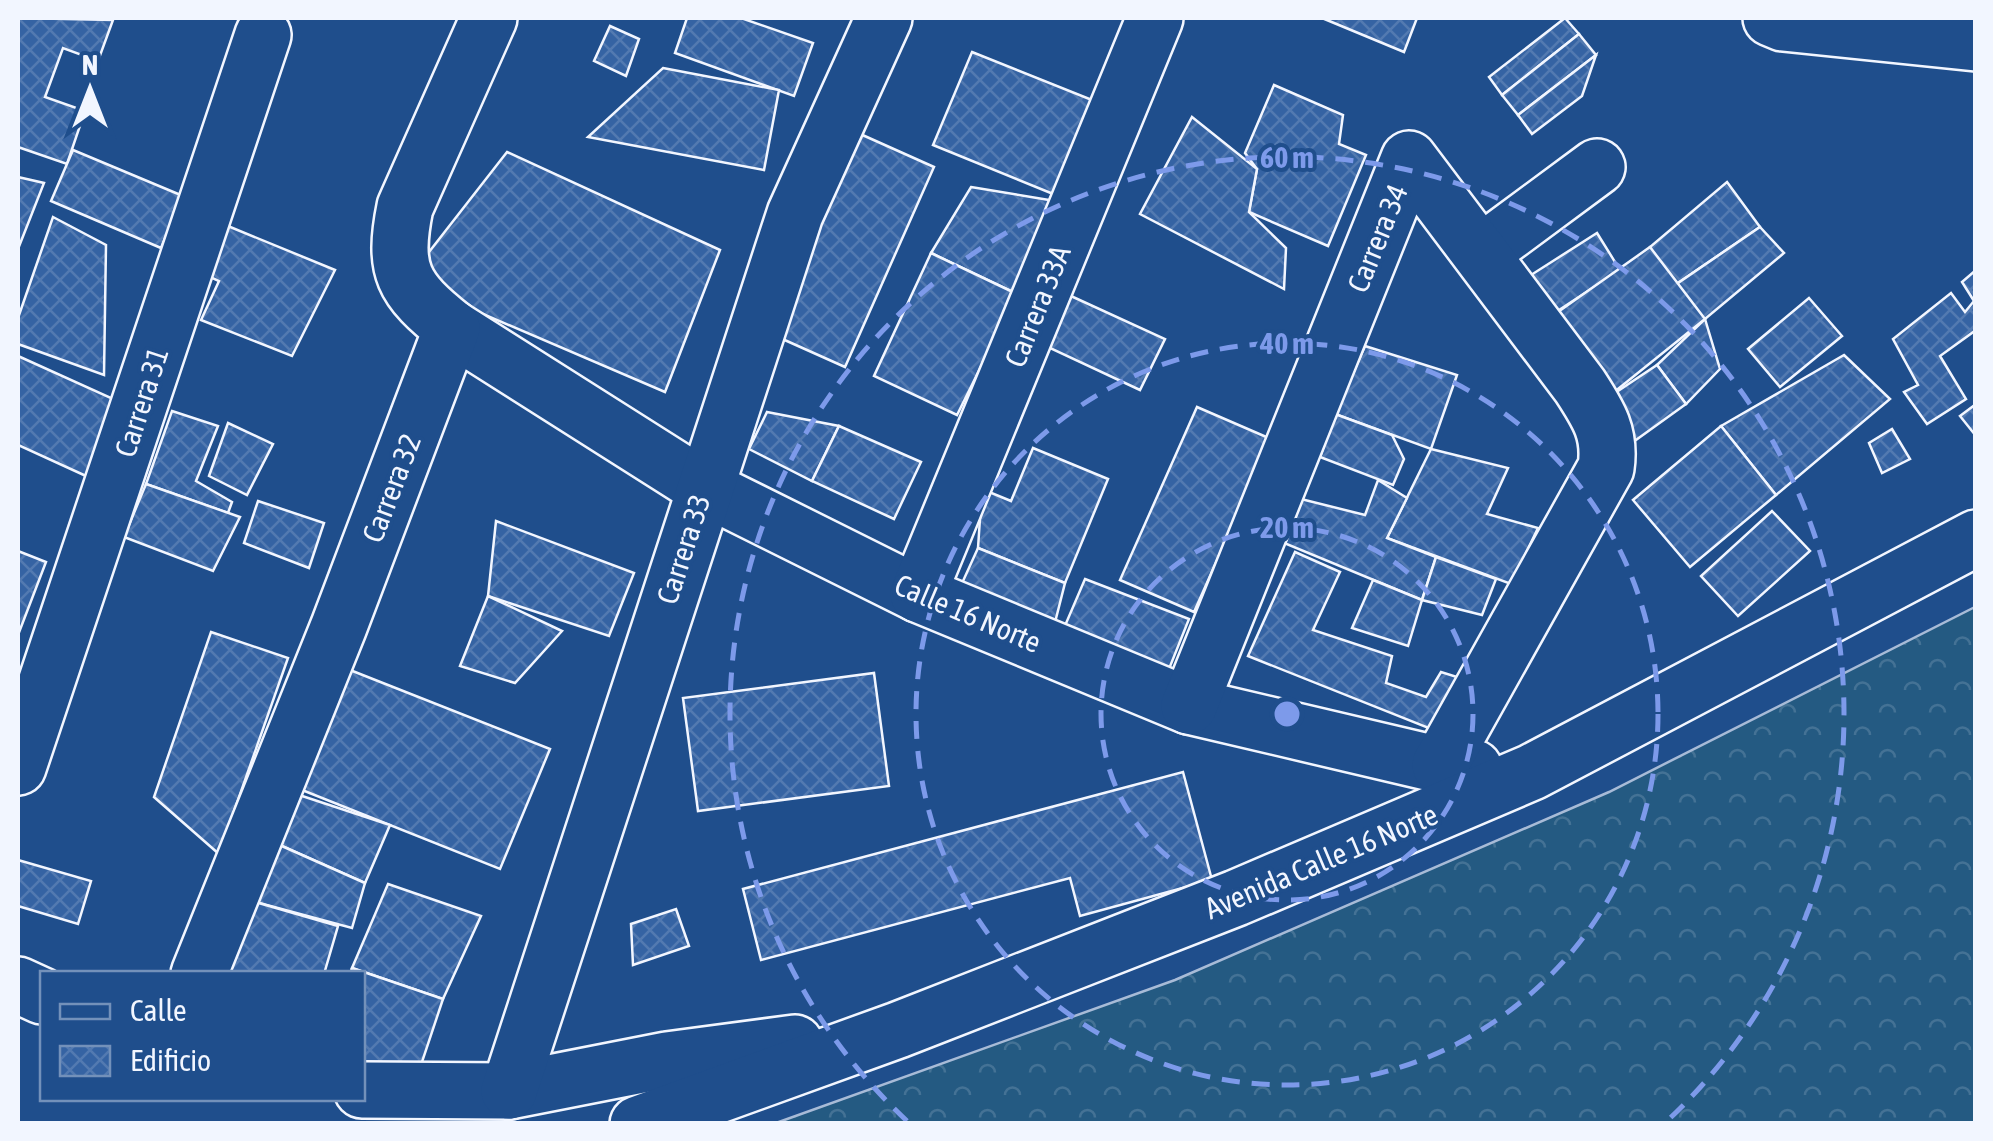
<svg xmlns="http://www.w3.org/2000/svg" width="1993" height="1141" viewBox="0 0 1993 1141" font-family="'Asap Condensed',sans-serif">
	<style>
		.forest { fill: url(#forest-crowns); stroke: #a8bbd7; stroke-width: 2.5 }
		.building { fill: url(#building-cross-hatch); stroke: #f2f6ff; stroke-width: 2.5 }
		.lines { fill: none; stroke-linecap: round; stroke-linejoin: round }
		.minor-casing { stroke: #f2f6ff; stroke-width: 60 }
		.minor { stroke: #1f4e8c; stroke-width: 55 }
		.ring { fill: none; stroke: #7d9aea; stroke-width: 5; stroke-dasharray: 18 12 }
		.labels { text-anchor: middle; dominant-baseline: central; stroke-width: 8; stroke-linejoin: round; paint-order: stroke }
		.street-label { font-size: 30px; fill: #f2f6ff; stroke: #1f4e8c }
		.centre { fill: #7d9aea; stroke: #1f4e8c; stroke-width: 5 }
		.ring-label { font-size: 30px; text-anchor: middle; font-weight: bold; fill: #7d9aea; stroke: #1f4e8c; stroke-width: 8; stroke-linejoin: round; paint-order: stroke }
	</style>
	<defs>
		<pattern id="forest-crowns" width="20" height="18" patternUnits="userSpaceOnUse" patternTransform="scale(2.5)"><rect width="20" height="18" fill="#245a82"/><path d="M2 6a3 3 0 1 1 6 0M12 15a3 3 0 1 1 6 0" fill="none" stroke="#447295"/></pattern>
		<pattern id="building-cross-hatch" width="8" height="8" patternUnits="userSpaceOnUse" patternTransform="scale(2.5)"><rect width="8" height="8" fill="#3563a3"/><path d="M0 0l8 8M0 8l8-8" fill="none" stroke="#537ab1"/></pattern>
	</defs>
	<rect width="100%" height="100%" fill="#1f4e8c"/>
	<!-- forest -->
	<path class="forest" d="M 1975,607 L 1975,1123 L 776,1123 L 1175,980 L 1609,792 Z"/>
	<!-- building -->
	<g class="building">
		<path d="M 18,18 L 113,20 L 98,61 L 63,48 L 45,97 L 85,111 L 67,164 L 18,147 Z"/>
		<path d="M 687,18 L 741,18 L 813,43 L 794,96 L 675,53 Z"/>
		<path d="M 1322,18 L 1417,18 L 1404,52 Z"/>
		<path d="M 1565,18 L 1579,34 L 1502,95 L 1489,77 Z"/>
		<path d="M 610,26 L 639,39 L 626,76 L 594,61 Z"/>
		<path d="M 1579,34 L 1596,55 L 1518,115 L 1502,95 Z"/>
		<path d="M 972,52 L 1107,106 L 1068,200 L 933,145 Z"/>
		<path d="M 1596,55 L 1582,96 L 1532,134 L 1518,115 Z"/>
		<path d="M 663,68 L 779,90 L 764,170 L 588,137 Z"/>
		<path d="M 1274,85 L 1343,115 L 1339,144 L 1366,155 L 1328,246 L 1249,212 L 1257,169 L 1245,153 Z"/>
		<path d="M 1192,117 L 1257,169 L 1249,212 L 1286,248 L 1284,289 L 1140,214 Z"/>
		<path d="M 858,133 L 934,167 L 845,367 L 769,333 Z"/>
		<path d="M 73,150 L 183,196 L 161,248 L 51,201 Z"/>
		<path d="M 507,152 L 720,250 L 665,392 L 455,302 L 422,261 Z"/>
		<path d="M 18,177 L 44,183 L 18,249 Z"/>
		<path d="M 1727,182 L 1760,227 L 1669,289 L 1650,247 Z"/>
		<path d="M 971,187 L 1061,202 L 1017,294 L 931,253 Z"/>
		<path d="M 53,217 L 106,245 L 104,375 L 18,344 L 18,318 Z"/>
		<path d="M 223,224 L 335,270 L 292,356 L 201,320 L 219,281 L 197,271 Z"/>
		<path d="M 1760,227 L 1784,253 L 1705,319 L 1665,292 Z"/>
		<path d="M 1597,233 L 1620,270 L 1556,312 L 1531,275 Z"/>
		<path d="M 1650,247 L 1705,319 L 1603,401 L 1541,324 Z"/>
		<path d="M 931,253 L 1017,294 L 957,415 L 874,376 Z"/>
		<path d="M 1976,270 L 1976,330 L 1940,356 L 1966,399 L 1927,424 L 1904,392 L 1918,385 L 1893,339 L 1951,293 L 1965,312 L 1974,301 L 1962,282 Z"/>
		<path d="M 1060,291 L 1165,339 L 1140,390 L 1037,342 Z"/>
		<path d="M 1809,298 L 1842,336 L 1780,387 L 1748,349 Z"/>
		<path d="M 1705,319 L 1720,369 L 1686,404 L 1657,365 Z"/>
		<path d="M 1365,346 L 1457,375 L 1431,449 L 1335,414 Z"/>
		<path d="M 1844,355 L 1890,399 L 1776,495 L 1721,426 Z"/>
		<path d="M 18,356 L 120,402 L 86,476 L 18,445 Z"/>
		<path d="M 1657,365 L 1686,404 L 1622,450 L 1603,401 Z"/>
		<path d="M 1976,404 L 1976,436 L 1960,416 Z"/>
		<path d="M 1197,407 L 1271,439 L 1194,612 L 1120,580 Z"/>
		<path d="M 172,411 L 218,426 L 196,481 L 232,502 L 228,513 L 146,484 Z"/>
		<path d="M 767,412 L 839,426 L 812,481 L 749,449 Z"/>
		<path d="M 1335,414 L 1392,435 L 1404,459 L 1393,485 L 1320,457 Z"/>
		<path d="M 228,423 L 273,444 L 247,495 L 209,476 Z"/>
		<path d="M 839,426 L 921,462 L 894,519 L 812,481 Z"/>
		<path d="M 1721,426 L 1776,495 L 1690,567 L 1633,500 Z"/>
		<path d="M 1892,429 L 1910,459 L 1882,473 L 1869,443 Z"/>
		<path d="M 1033,448 L 1108,479 L 1065,583 L 978,548 L 982,489 L 1011,501 Z"/>
		<path d="M 1431,449 L 1508,468 L 1487,514 L 1538,528 L 1511,584 L 1387,538 Z"/>
		<path d="M 1378,480 L 1407,498 L 1387,538 L 1436,557 L 1422,600 L 1265,535 L 1281,494 L 1365,515 Z"/>
		<path d="M 146,484 L 240,517 L 213,571 L 124,537 Z"/>
		<path d="M 258,501 L 324,523 L 309,568 L 244,543 Z"/>
		<path d="M 1772,511 L 1810,551 L 1738,616 L 1701,576 Z"/>
		<path d="M 496,521 L 634,573 L 609,636 L 488,596 Z"/>
		<path d="M 978,548 L 1065,583 L 1050,642 L 953,603 Z"/>
		<path d="M 18,551 L 46,562 L 18,635 Z"/>
		<path d="M 1295,552 L 1340,572 L 1313,630 L 1392,656 L 1386,683 L 1426,697 L 1441,672 L 1457,677 L 1431,729 L 1248,656 Z"/>
		<path d="M 1436,557 L 1496,579 L 1482,615 L 1422,600 Z"/>
		<path d="M 1085,579 L 1189,619 L 1163,684 L 1058,642 Z"/>
		<path d="M 1373,580 L 1422,600 L 1408,646 L 1352,628 Z"/>
		<path d="M 488,596 L 562,631 L 515,683 L 460,666 Z"/>
		<path d="M 211,632 L 288,658 L 219,854 L 154,797 Z"/>
		<path d="M 350,670 L 550,749 L 500,869 L 302,790 Z"/>
		<path d="M 874,673 L 889,786 L 698,811 L 683,698 Z"/>
		<path d="M 1183,772 L 1212,880 L 1080,916 L 1070,878 L 761,960 L 743,889 Z"/>
		<path d="M 287,791 L 390,825 L 365,883 L 264,838 Z"/>
		<path d="M 275,843 L 365,883 L 352,928 L 252,901 Z"/>
		<path d="M 18,860 L 91,881 L 78,924 L 18,906 Z"/>
		<path d="M 388,884 L 481,916 L 443,999 L 352,968 Z"/>
		<path d="M 252,901 L 338,926 L 324,974 L 230,974 Z"/>
		<path d="M 676,909 L 689,946 L 633,965 L 631,924 Z"/>
		<path d="M 352,968 L 443,999 L 413,1089 L 362,1071 L 362,974 L 350,974 Z"/>
	</g>
	<g class="lines">
		<defs>
			<g id="minor">
				<path d="M 1771,18 L 1783,23 L 1976,43"/>
				<path d="M 1482,252 L 1597,167"/>
				<path d="M 452,328 L 703,487 L 918,594 L 1189,706 L 1440,765 L 1474,768"/>
				<path d="M 918,594 L 1155,18"/>
				<path d="M 1189,706 L 1409,159 L 1580,386 C 1599,415 1611,434 1606,468 L 1440,765"/>
				<path d="M 18,767 L 263,35"/>
				<path d="M 199,974 L 339,626 L 452,328 C 403,289 392,271 405,207 L 489,18"/>
				<path d="M 18,985 L 42,996"/>
				<path d="M 362,1090 L 509,1091 L 667,1060 L 795,1043"/>
				<path d="M 509,1091 L 795,214 L 884,18"/>
				<path d="M 638,1124 L 898,1030 L 1236,898 L 1532,772 L 1976,538"/>
			</g>
		</defs>
		<!-- minor casing -->
		<use href="#minor" class="minor-casing"/>
		<!-- minor -->
		<use href="#minor" class="minor"/>
	</g>
	<!-- distance rings -->
	<g class="ring">
		<circle cx="1287" cy="714" r="186"/>
		<circle cx="1287" cy="714" r="371"/>
		<path d="M907 1121A557 557 0 1 1 1667 1121"/>
	</g>
	<g class="labels">
		<!-- street labels -->
		<g class="street-label">
			<text transform="translate(1377 238) rotate(-68)">Carrera 34</text>
			<text transform="translate(1037 306) rotate(-68)">Carrera 33A</text>
			<text transform="translate(141 402) rotate(-72)">Carrera 31</text>
			<text transform="translate(391 488) rotate(-69)">Carrera 32</text>
			<text transform="translate(683 549) rotate(-72)">Carrera 33</text>
			<text transform="translate(968 613) rotate(23)">Calle 16 Norte</text>
			<text transform="translate(1321 861) rotate(-23)">Avenida Calle 16 Norte</text>
		</g>
	</g>
	<circle cx="1287" cy="714" r="15" class="centre"/>
	<g class="ring-label">
		<text x="1287" y="168">60 m</text>
		<text x="1287" y="354">40 m</text>
		<text x="1287" y="538">20 m</text>
	</g>
	<!-- border -->
	<rect width="1993" height="1141" fill="none" stroke="#f2f6ff" stroke-width="40"/>
	<!-- legend -->
	<rect x="40" y="971" width="325" height="130" fill="#1f4e8c" stroke="#7391ba" stroke-width="2.5"/>
	<rect x="60" y="1004" width="50" height="15" fill="#1f4e8c" stroke="#7391ba" stroke-width="2.5"/>
	<text x="130" y="1021" font-size="30" fill="#f2f6ff">Calle</text>
	<rect x="60" y="1046" width="50" height="30" fill="url(#building-cross-hatch)" stroke="#7391ba" stroke-width="2.5"/>
	<text x="130" y="1071" font-size="30" fill="#f2f6ff">Edificio</text>
	<!-- north arrow -->
	<g transform="translate(90 90)" stroke="#1f4e8c" stroke-width="8" paint-order="stroke">
	<path d="M0-8L18 38L0 25L-18 38Z" fill="#f2f6ff"/>
	<text y="-15" font-size="28" font-weight="bold" text-anchor="middle" fill="#f2f6ff">N</text>
	</g>
</svg>
